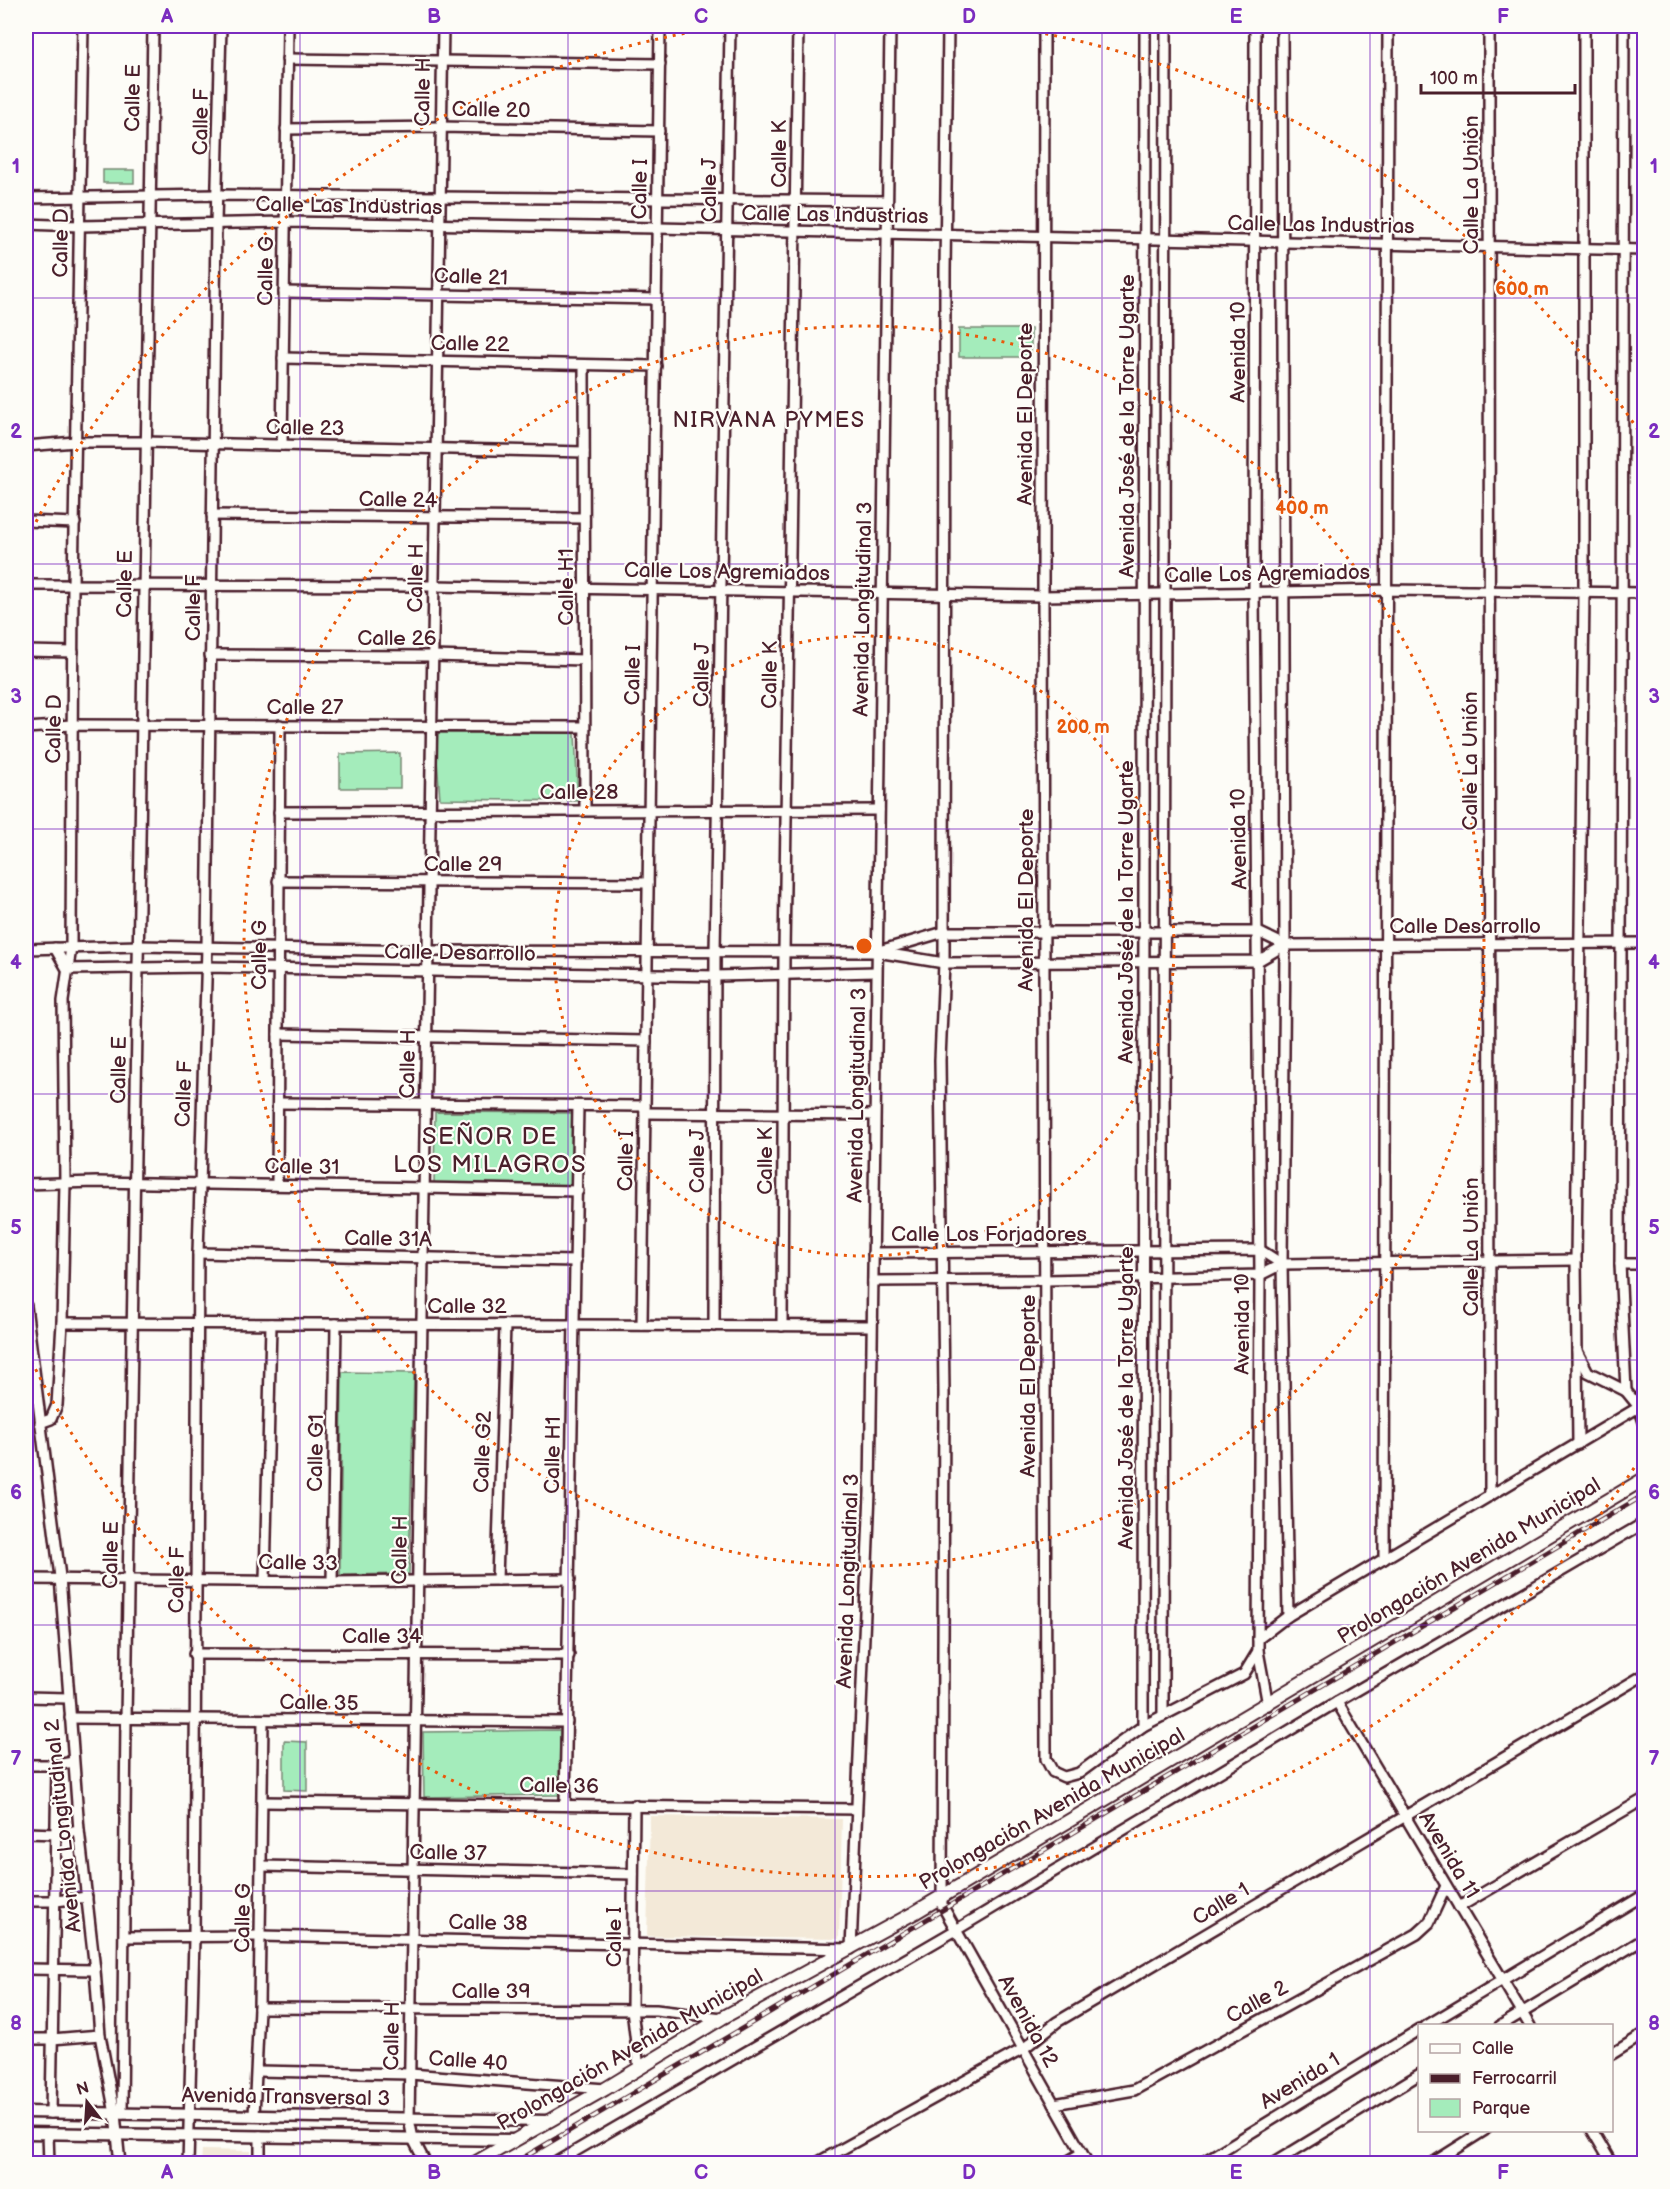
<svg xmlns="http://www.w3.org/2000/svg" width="1670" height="2189" viewBox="0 0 1670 2189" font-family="'Balsamiq Sans',sans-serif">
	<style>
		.built { fill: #f3e9d8 }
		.green { fill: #a4ecbb; stroke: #778673; stroke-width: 1.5 }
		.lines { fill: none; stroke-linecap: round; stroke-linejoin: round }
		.minor-casing { stroke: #4a1f2b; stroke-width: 14 }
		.tertiary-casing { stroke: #4a1f2b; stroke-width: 15 }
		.secondary-casing { stroke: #4a1f2b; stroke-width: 16 }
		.minor { stroke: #fdfcf7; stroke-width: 9 }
		.tertiary { stroke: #fdfcf7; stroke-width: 10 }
		.secondary { stroke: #fdfcf7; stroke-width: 12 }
		.rail-casing { stroke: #4a1f2b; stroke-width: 5 }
		.rail { stroke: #fdfcf7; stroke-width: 3; stroke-dasharray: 9; stroke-linecap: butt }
		.grid { fill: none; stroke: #7b2cbf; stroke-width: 1.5; stroke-opacity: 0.55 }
		.ring { fill: none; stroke: #e8590c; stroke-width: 3; stroke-dasharray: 3 6 }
		.labels { text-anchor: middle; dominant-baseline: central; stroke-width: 4.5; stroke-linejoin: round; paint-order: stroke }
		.street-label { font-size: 21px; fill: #4a1f2b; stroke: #fdfcf7 }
		.neighbourhood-label { font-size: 22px; letter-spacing: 1.5px; fill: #4a1f2b; stroke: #fdfcf7 }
		.quarter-label { font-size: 24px; letter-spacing: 1.5px; fill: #4a1f2b; stroke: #fdfcf7 }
		.centre { fill: #e8590c; stroke: #fdfcf7; stroke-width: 3 }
		.ring-label { font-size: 18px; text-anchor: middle; font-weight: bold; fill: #e8590c; stroke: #fdfcf7; stroke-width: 4.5; stroke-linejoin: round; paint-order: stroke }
		.neatline { fill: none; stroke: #7b2cbf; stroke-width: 2 }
		.grid-label { font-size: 20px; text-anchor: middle; font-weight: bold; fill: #7b2cbf }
	</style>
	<rect width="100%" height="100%" fill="#fdfcf7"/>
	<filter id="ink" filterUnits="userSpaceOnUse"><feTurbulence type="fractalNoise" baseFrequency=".0167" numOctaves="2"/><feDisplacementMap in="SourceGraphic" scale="12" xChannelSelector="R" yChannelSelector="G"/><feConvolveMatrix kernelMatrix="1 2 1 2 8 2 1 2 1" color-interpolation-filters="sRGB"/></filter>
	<g filter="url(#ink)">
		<!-- built -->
		<g class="built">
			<path d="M 650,1816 L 842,1819 L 839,1939 L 647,1936 Z"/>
			<path d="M 202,2150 L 251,2151 L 251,2163 L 201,2163 Z"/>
		</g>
		<!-- green -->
		<g class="green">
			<rect x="103" y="170" width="31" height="13"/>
			<rect x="959" y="329" width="72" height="28"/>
			<path d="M 435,733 L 575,733 L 578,801 L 440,799 Z"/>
			<path d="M 400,753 L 400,788 L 340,788 L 340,754 Z"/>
			<path d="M 435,1112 L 572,1113 L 573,1186 L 434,1185 Z"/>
			<path d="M 342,1372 L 414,1373 L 409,1574 L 340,1575 Z"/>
			<path d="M 560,1730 L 559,1795 L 424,1797 L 423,1732 Z"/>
			<path d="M 284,1741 L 307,1742 L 307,1791 L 284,1790 Z"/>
		</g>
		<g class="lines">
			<defs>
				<g id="minor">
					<path d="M 948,26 L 945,271 L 944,963 L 940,1060 L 944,1393 L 942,1905 L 1088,2164"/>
					<path d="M 1044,26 L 1043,596 L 1046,1759 L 1053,1772 L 1064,1777 L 1079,1773 L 1143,1726 L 1244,1674 L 1258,1651"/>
					<path d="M 1255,26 L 1254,592 L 1260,1275 L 1258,1651 L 1268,1705"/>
					<path d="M 1282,26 L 1285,945 L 1282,1264 L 1288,1616"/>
					<path d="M 1489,26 L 1490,1496"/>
					<path d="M 1624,26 L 1620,1264 L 1626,1391 L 1639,1407 L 1644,1422"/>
					<path d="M 287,59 L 660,64"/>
					<path d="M 286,129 L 441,127 L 659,131"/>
					<path d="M 26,198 L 217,195 L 886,201"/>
					<path d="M 26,224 L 79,226 L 285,222 L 657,228 L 1644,250"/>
					<path d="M 284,292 L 656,299"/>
					<path d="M 283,358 L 656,366"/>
					<path d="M 584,365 L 585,810"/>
					<path d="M 282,445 L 288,26"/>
					<path d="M 26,446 L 75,442 L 145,442 L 584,452"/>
					<path d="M 212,515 L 584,518"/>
					<path d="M 26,521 L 75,523"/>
					<path d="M 26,585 L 433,586 L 1043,596 L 1389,590 L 1644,593"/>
					<path d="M 26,651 L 73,652"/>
					<path d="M 210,655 L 432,656 L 584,660"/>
					<path d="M 26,728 L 72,725 L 584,727"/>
					<path d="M 279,812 L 879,810"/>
					<path d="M 278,881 L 648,883"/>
					<path d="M 55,948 L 67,969 L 206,967 L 716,976 L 876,972"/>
					<path d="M 26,949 L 139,946 L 428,951 L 877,952 L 944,963 L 1258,961 L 1285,945"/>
					<path d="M 879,951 L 944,932 L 1258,932 L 1285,945 L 1644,943"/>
					<path d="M 278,1034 L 646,1041"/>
					<path d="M 278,1103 L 645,1106"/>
					<path d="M 645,1113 L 874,1115"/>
					<path d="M 26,1184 L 96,1182 L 578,1191"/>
					<path d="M 277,1185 L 280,725"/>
					<path d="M 198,1253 L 576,1261"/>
					<path d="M 873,1253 L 1260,1250 L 1282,1264"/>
					<path d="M 1620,1264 L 1644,1264"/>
					<path d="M 873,1281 L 1046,1280 L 1260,1275 L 1282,1264 L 1576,1260"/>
					<path d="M 26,1306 L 60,1577 L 79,1830 L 95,1970 L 100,2035 L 115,2114 L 120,2164"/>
					<path d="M 62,1323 L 871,1326"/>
					<path d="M 642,1325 L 660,26"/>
					<path d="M 714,1326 L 715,952 L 730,26"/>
					<path d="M 782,1326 L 784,952 L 798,26"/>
					<path d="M 1577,1351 L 1588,1372 L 1626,1391"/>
					<path d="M 40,1423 L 51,1419 L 57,1405 L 62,1323 L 65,1182 L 63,1001 L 71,948 L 73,585 L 83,26"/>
					<path d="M 1578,1444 L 1576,1260 L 1584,592 L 1584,26"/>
					<path d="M 1384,1559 L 1388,26"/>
					<path d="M 26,1579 L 332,1582 L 570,1579"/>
					<path d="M 497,1580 L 505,1325"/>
					<path d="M 265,1581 L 271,1324"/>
					<path d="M 332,1582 L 336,1324"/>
					<path d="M 1258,1639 L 1288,1616 L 1644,1404"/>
					<path d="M 194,1654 L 569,1655"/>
					<path d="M 26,1697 L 68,1698"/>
					<path d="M 1337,1702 L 1530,2026"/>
					<path d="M 1163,1716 L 1166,26"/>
					<path d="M 70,1718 L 567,1722"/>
					<path d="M 1143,1726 L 1145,26"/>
					<path d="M 26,1765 L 57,1765 L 73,1762"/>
					<path d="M 262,1802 L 856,1809"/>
					<path d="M 565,1803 L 578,1106"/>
					<path d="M 634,1805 L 632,2009 L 639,2069"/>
					<path d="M 26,1833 L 57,1834 L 79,1830"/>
					<path d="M 262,1866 L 633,1874"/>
					<path d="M 26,1901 L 56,1901 L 87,1897"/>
					<path d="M 1459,1907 L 1644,1799"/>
					<path d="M 125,1937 L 260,1936 L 851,1949 L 870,1492 L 890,26"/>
					<path d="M 26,1969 L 95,1970"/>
					<path d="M 259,2008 L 656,2010 L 722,2018"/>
					<path d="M 1426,2026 L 1644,1895"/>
					<path d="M 1500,2026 L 1644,1939"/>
					<path d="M 26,2039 L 52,2039 L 100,2035"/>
					<path d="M 1612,2054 L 1644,2034"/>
					<path d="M 257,2071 L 410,2074 L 605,2089"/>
					<path d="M 1054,2104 L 1134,2090 L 1417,1934 L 1429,1923 L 1446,1886"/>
					<path d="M 51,2113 L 57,1765"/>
					<path d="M 122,2114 L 126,1719 L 153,26"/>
					<path d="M 254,2116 L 259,2008 L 263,1720"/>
					<path d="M 1592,2130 L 1612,2164"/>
					<path d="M 48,2133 L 49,2164"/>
					<path d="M 260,2136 L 260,2164"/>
					<path d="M 188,2164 L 194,1939 L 198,1253 L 207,947 L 216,223 L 221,26"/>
					<path d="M 426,2164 L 413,2139 L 409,2119 L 443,26"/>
					<path d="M 553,2164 L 956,1930 L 1337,1702 L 1644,1523"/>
					<path d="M 815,2164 L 1023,2049 L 1057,2022 L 1644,1675"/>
					<path d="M 1063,2164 L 1082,2153"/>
					<path d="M 1200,2164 L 1420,2029"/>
					<path d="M 1272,2164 L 1420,2074"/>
					<path d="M 1431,2164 L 1485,2130"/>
				</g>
				<g id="tertiary">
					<path d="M 26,2112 L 547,2121"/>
					<path d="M 26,2133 L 512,2140"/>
				</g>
				<path id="secondary" d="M 473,2164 L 605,2089 L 722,2018 L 914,1913 L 1644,1479"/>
			</defs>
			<!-- minor casing -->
			<use href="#minor" class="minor-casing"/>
			<!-- tertiary casing -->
			<use href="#tertiary" class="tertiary-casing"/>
			<!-- secondary casing -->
			<use href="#secondary" class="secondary-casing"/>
			<!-- minor -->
			<use href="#minor" class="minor"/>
			<!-- tertiary -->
			<use href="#tertiary" class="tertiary"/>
			<!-- secondary -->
			<use href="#secondary" class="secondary"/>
			<defs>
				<path id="rail" d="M 513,2164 L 1644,1495"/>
			</defs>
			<!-- rail casing -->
			<use href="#rail" class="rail-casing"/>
			<!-- rail -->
			<use href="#rail" class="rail"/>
		</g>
	</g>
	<!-- grid -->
	<path class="grid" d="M 300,26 L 300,2164M 568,26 L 568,2164M 835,26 L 835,2164M 1102,26 L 1102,2164M 1370,26 L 1370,2164M 26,298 L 1644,298M 26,564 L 1644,564M 26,829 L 1644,829M 26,1094 L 1644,1094M 26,1360 L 1644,1360M 26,1625 L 1644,1625M 26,1891 L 1644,1891"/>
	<!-- distance rings -->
	<g class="ring">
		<circle cx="864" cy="946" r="310"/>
		<circle cx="864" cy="946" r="620"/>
		<path d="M1644 1453A930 930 0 0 1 28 1354M28 538A930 930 0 0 1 727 26M1001 26A930 930 0 0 1 1644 439"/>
	</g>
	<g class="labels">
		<!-- street labels -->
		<g class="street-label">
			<text transform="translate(423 92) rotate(-89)">Calle H</text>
			<text transform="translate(133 98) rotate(-89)">Calle E</text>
			<text transform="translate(491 110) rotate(1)">Calle 20</text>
			<text transform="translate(201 122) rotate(-89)">Calle F</text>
			<text transform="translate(779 154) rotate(-90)">Calle K</text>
			<text transform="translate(1471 185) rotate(-90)">Calle La Unión</text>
			<text transform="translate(640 189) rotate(-89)">Calle I</text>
			<text transform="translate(709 190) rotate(-90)">Calle J</text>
			<text transform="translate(349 206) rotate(1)">Calle Las Industrias</text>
			<text transform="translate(835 215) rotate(1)">Calle Las Industrias</text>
			<text transform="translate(1321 225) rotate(1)">Calle Las Industrias</text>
			<text transform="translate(61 243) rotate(-89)">Calle D</text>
			<text transform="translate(266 271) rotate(-89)">Calle G</text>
			<text transform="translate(471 277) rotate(2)">Calle 21</text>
			<text transform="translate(470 344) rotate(1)">Calle 22</text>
			<text transform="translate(1238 352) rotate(-90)">Avenida 10</text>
			<text transform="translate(1025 414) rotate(-90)">Avenida El Deporte</text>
			<text transform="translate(1127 426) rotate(-90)">Avenida José de la Torre Ugarte</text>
			<text transform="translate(305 428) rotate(1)">Calle 23</text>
			<text transform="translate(398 500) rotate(1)">Calle 24</text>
			<text transform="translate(727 572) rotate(1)">Calle Los Agremiados</text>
			<text transform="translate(1267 574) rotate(-1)">Calle Los Agremiados</text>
			<text transform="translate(416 578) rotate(-89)">Calle H</text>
			<text transform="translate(125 584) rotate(-89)">Calle E</text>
			<text transform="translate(566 587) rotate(-90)">Calle H1</text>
			<text transform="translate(193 608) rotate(-90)">Calle F</text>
			<text transform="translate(863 609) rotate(-89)">Avenida Longitudinal 3</text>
			<text x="397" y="638">Calle 26</text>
			<text transform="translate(633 675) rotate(-89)">Calle I</text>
			<text transform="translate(702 675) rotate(-89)">Calle J</text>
			<text transform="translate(770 675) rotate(-89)">Calle K</text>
			<text x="305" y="707">Calle 27</text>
			<text transform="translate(54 729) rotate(-89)">Calle D</text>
			<text transform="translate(1470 761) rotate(-90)">Calle La Unión</text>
			<text x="579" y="792">Calle 28</text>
			<text transform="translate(1239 839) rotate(-91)">Avenida 10</text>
			<text x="463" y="864">Calle 29</text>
			<text transform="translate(1026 900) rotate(-90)">Avenida El Deporte</text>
			<text transform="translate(1126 912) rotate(-90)">Avenida José de la Torre Ugarte</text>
			<text x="1465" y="926">Calle Desarrollo</text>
			<text transform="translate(460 953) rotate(1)">Calle Desarrollo</text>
			<text transform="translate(259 955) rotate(-90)">Calle G</text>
			<text transform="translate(408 1064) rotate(-89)">Calle H</text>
			<text transform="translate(119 1070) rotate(-89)">Calle E</text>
			<text transform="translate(184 1094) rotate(-88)">Calle F</text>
			<text transform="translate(857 1095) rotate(-89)">Avenida Longitudinal 3</text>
			<text transform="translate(626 1161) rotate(-89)">Calle I</text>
			<text transform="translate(697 1161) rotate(-90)">Calle J</text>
			<text transform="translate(765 1161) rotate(-90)">Calle K</text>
			<text transform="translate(302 1167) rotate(1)">Calle 31</text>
			<text x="989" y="1234">Calle Los Forjadores</text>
			<text transform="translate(388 1239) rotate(1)">Calle 31A</text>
			<text transform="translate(1471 1247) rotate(-90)">Calle La Unión</text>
			<text x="467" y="1306">Calle 32</text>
			<text transform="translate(1242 1324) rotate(-90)">Avenida 10</text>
			<text transform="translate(1028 1386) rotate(-90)">Avenida El Deporte</text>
			<text transform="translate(1126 1398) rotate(-90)">Avenida José de la Torre Ugarte</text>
			<text transform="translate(483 1452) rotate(-88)">Calle G2</text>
			<text transform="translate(316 1453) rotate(-89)">Calle G1</text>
			<text transform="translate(553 1455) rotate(-89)">Calle H1</text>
			<text transform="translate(400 1550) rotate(-89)">Calle H</text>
			<text transform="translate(111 1555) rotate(-89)">Calle E</text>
			<text transform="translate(1469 1561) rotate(-31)">Prolongación Avenida Municipal</text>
			<text transform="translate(298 1563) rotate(1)">Calle 33</text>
			<text transform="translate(177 1580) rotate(-89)">Calle F</text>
			<text transform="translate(848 1581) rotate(-88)">Avenida Longitudinal 3</text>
			<text x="382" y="1636">Calle 34</text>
			<text transform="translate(319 1703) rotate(1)">Calle 35</text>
			<text transform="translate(559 1786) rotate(1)">Calle 36</text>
			<text transform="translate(1052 1809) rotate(-30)">Prolongación Avenida Municipal</text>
			<text transform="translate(63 1826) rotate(-96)">Avenida Longitudinal 2</text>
			<text transform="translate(448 1853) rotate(1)">Calle 37</text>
			<text transform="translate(1449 1855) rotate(59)">Avenida 11</text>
			<text transform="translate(1221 1904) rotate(-31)">Calle 1</text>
			<text transform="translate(243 1918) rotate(-89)">Calle G</text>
			<text transform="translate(488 1923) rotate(1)">Calle 38</text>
			<text transform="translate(614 1937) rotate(-90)">Calle I</text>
			<text x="491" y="1991">Calle 39</text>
			<text transform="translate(1257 2002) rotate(-29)">Calle 2</text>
			<text transform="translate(1028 2021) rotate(61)">Avenida 12</text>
			<text transform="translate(392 2036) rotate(-89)">Calle H</text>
			<text transform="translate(630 2050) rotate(-30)">Prolongación Avenida Municipal</text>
			<text transform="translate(468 2061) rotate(4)">Calle 40</text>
			<text transform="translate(1300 2081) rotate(-31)">Avenida 1</text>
			<text transform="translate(286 2097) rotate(1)">Avenida Transversal 3</text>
		</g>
		<!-- neighbourhood labels -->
		<g class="neighbourhood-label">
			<text x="769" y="420">NIRVANA PYMES</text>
		</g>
		<!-- quarter labels -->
		<g class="quarter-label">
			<text x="490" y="1136">SEÑOR DE<tspan x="490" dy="28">LOS MILAGROS</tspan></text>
		</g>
	</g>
	<circle cx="864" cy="946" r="9" class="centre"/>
	<g class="ring-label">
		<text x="1522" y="295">600 m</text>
		<text x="1302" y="514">400 m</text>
		<text x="1083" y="733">200 m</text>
	</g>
	<!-- margin -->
	<rect width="1670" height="2189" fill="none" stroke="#fdfcf7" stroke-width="66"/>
	<!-- legend -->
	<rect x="1418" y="2024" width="195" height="108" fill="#fdfcf7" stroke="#b5a4a5" stroke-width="1.5"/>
	<rect x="1430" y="2044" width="30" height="9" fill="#fdfcf7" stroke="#b5a4a5" stroke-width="1.5"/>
	<text x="1472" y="2054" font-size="18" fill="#4a1f2b">Calle</text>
	<rect x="1430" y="2074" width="30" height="9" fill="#4a1f2b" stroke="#b5a4a5" stroke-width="1.5"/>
	<text x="1472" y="2084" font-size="18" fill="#4a1f2b">Ferrocarril</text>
	<rect x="1430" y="2099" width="30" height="18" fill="#a4ecbb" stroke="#b5a4a5" stroke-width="1.5"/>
	<text x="1472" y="2114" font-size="18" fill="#4a1f2b">Parque</text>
	<!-- north arrow -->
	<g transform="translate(87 2102) rotate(343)" stroke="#fdfcf7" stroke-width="4.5" paint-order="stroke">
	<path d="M0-4.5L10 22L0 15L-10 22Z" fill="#4a1f2b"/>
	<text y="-9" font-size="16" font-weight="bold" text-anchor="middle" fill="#4a1f2b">N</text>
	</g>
	<!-- scale -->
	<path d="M1421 84v9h154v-9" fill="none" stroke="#4a1f2b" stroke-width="3"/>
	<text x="1430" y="84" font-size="18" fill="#4a1f2b" stroke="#fdfcf7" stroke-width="4.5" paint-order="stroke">100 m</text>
	<rect x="33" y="33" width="1604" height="2123" class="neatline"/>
	<g class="grid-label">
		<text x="167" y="23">A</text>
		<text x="434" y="23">B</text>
		<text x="701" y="23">C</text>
		<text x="969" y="23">D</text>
		<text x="1236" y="23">E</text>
		<text x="1503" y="23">F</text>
		<text x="16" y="173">1</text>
		<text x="1654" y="173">1</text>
		<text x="16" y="438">2</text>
		<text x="1654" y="438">2</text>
		<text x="16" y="703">3</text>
		<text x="1654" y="703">3</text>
		<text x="16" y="969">4</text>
		<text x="1654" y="969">4</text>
		<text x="16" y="1234">5</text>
		<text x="1654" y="1234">5</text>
		<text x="16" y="1499">6</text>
		<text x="1654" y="1499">6</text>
		<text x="16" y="1765">7</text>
		<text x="1654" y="1765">7</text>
		<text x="16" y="2030">8</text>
		<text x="1654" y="2030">8</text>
		<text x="167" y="2179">A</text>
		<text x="434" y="2179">B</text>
		<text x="701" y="2179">C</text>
		<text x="969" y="2179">D</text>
		<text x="1236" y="2179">E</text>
		<text x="1503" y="2179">F</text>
	</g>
</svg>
